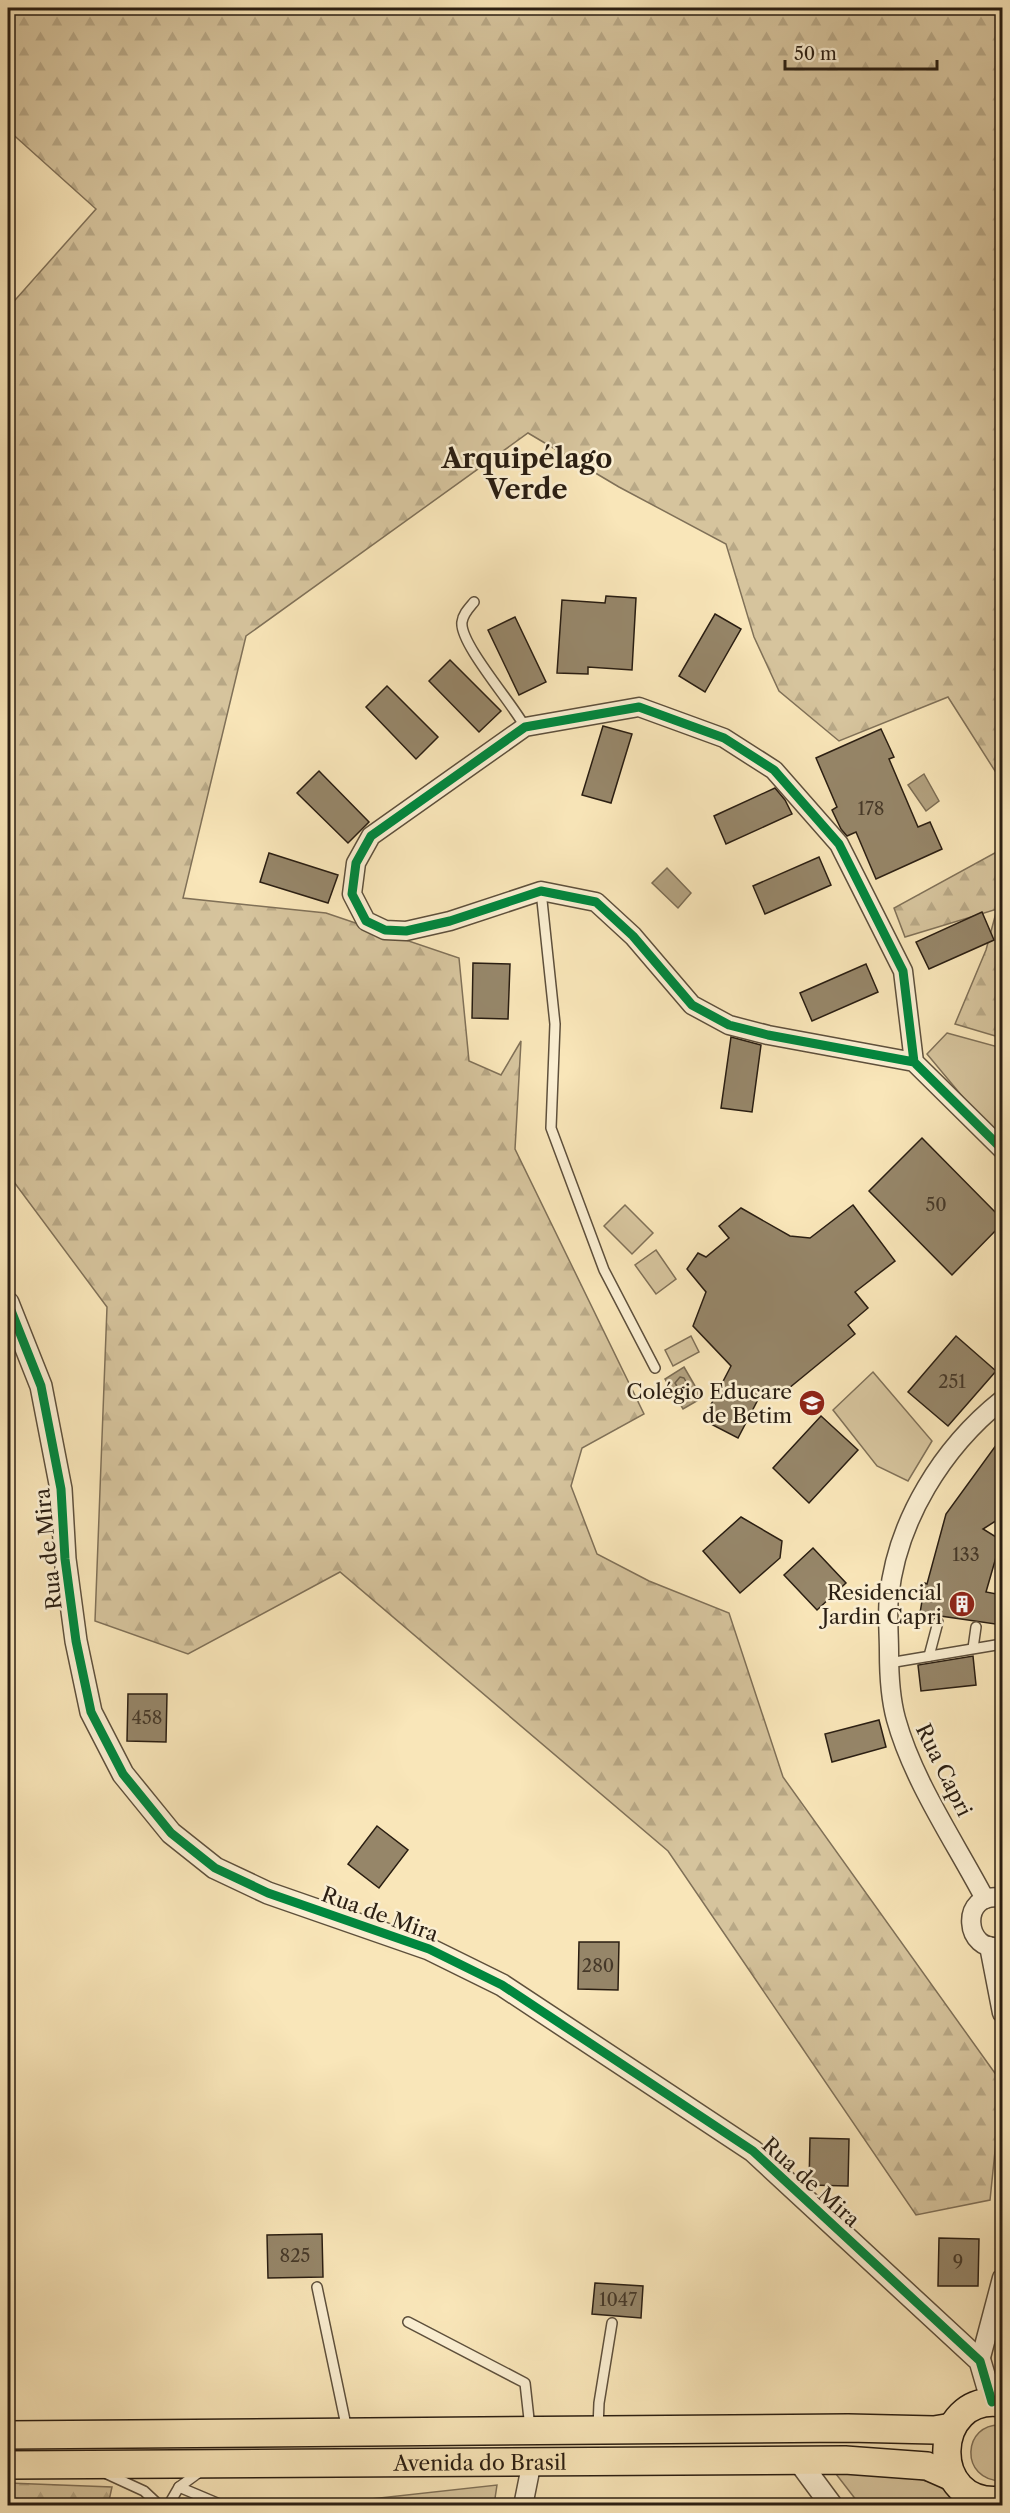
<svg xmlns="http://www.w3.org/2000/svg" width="1010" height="2513" viewBox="0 0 1010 2513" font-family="'Libre Caslon Text',serif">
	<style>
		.green { fill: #d6c49d; stroke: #807158; stroke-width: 1.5 }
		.forest { fill: url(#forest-firs); stroke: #807158; stroke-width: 1.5 }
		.water { fill: #b3a280; stroke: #7c6d54; stroke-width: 1.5 }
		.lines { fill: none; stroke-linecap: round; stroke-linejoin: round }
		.shore { stroke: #6e6049; stroke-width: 1.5 }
		.building { fill: #968669; stroke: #2a1e12; stroke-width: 1.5 }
		.service-casing { stroke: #5e503c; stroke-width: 12 }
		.minor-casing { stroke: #5e503c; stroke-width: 21 }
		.tertiary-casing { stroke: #5e503c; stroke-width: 24 }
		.primary-casing { stroke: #2a1e12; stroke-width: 30 }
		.service { stroke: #fbefd2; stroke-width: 9 }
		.minor { stroke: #fbefd2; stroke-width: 18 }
		.tertiary { stroke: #fbefd2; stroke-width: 21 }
		.primary { stroke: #f9e6b9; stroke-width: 27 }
		.cycleway-casing { stroke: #fbefd2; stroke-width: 13 }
		.cycleway { stroke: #00873e; stroke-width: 9 }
		.labels { text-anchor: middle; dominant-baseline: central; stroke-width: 5; stroke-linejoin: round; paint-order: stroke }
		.number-label { font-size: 18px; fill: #453828 }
		.poi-label { font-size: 21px; fill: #2a1e12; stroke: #fbefd2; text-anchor: end }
		.street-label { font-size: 21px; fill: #2a1e12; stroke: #fbefd2 }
		.district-label { font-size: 27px; font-weight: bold; fill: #2a1e12; stroke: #fbefd2 }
	</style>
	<defs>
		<pattern id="forest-firs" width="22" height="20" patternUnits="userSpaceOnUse" patternTransform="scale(1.5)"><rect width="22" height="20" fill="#d6c49d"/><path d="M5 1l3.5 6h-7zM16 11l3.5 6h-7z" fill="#b8a886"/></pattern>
	</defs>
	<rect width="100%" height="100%" fill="#f9e6b9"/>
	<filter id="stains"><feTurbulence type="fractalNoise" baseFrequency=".00333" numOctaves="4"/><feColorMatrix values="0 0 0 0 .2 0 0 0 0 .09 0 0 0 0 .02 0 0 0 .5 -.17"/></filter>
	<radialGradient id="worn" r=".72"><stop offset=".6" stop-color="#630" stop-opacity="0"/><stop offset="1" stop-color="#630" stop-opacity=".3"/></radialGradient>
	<!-- green -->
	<g class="green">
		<path d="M 947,1033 L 1002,1048 L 1002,1144 L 927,1054 Z"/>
		<path d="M 625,1205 L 653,1233 L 632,1254 L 604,1226 Z"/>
		<path d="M 656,1250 L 676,1279 L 656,1294 L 635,1265 Z"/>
		<path d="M 691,1336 L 699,1352 L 673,1366 L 665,1350 Z"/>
		<path d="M 873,1372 L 932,1441 L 908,1481 L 877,1466 L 833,1410 Z"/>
		<path d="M 1002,2425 L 1002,2481 C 959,2481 962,2422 1002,2425 Z"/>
		<path d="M 836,2474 L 899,2474 L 938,2484 L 966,2505 L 860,2505 Z"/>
		<path d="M 497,2485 L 494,2505 L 316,2505 Z"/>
	</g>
	<!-- forest -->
	<g class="forest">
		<path d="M 8,8 L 1002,8 L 1002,782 L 948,697 L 839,741 L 779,691 L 754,637 L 726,544 L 619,487 L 528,433 L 246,636 L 183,898 L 326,913 L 459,958 L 469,1061 L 501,1075 L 521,1041 L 515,1149 L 644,1414 L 582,1448 L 571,1486 L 597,1554 L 649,1581 L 729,1613 L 783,1777 L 1002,2083 L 990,2200 L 916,2215 L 668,1851 L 340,1572 L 188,1654 L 95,1621 L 107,1307 L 8,1174 L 8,308 L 96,209 L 8,130 Z"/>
		<path d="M 1002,849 L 1002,1038 L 955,1024 L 986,950 L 997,909 L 905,937 L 894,908 Z"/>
		<path d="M 8,2483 L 112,2487 L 108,2505 L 8,2506 Z"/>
	</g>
	<!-- water -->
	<g class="water">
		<path d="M 924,774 L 939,801 L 926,811 L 908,785 Z"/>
		<path d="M 667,868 L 691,893 L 678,908 L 652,883 Z"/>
		<path d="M 684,1367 L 702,1398 L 683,1409 L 665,1379 Z"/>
	</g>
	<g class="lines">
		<!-- shore -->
		<path class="shore" d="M 680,1377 L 684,1378 L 692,1393 L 687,1399 L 684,1398 L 675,1383 Z"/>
	</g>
	<!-- building -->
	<g class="building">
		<path d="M 606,596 L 636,598 L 632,670 L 588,667 L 588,674 L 557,673 L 562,600 L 605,603 Z"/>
		<path d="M 715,614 L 741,629 L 705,692 L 679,676 Z"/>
		<path d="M 515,617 L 546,682 L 519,695 L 488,630 Z"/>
		<path d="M 450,660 L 501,711 L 479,732 L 429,681 Z"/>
		<path d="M 387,686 L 438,737 L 416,759 L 366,707 Z"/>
		<path d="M 603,726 L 632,734 L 611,803 L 582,795 Z"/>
		<path d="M 881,729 L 894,757 L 889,759 L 918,827 L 930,822 L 942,849 L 876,879 L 856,832 L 847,836 L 841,829 L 832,810 L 837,807 L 816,758 Z"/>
		<path d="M 319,771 L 369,822 L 348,843 L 297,793 Z"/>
		<path d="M 775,788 L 785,800 L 792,814 L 726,844 L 714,816 Z"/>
		<path d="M 269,853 L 338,875 L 328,903 L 260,882 Z"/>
		<path d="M 819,857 L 831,885 L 765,914 L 753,886 Z"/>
		<path d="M 982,912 L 994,940 L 929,969 L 916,942 Z"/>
		<path d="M 473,963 L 510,964 L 508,1019 L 472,1018 Z"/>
		<path d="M 866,964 L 878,992 L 812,1021 L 800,993 Z"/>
		<path d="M 731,1037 L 761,1045 L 752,1112 L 721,1108 Z"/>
		<path d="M 922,1138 L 1002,1219 L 1002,1224 L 952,1275 L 869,1191 Z"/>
		<path d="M 853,1205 L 895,1261 L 855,1292 L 868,1308 L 848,1325 L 855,1334 L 783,1393 L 763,1390 L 738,1438 L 703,1420 L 731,1366 L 693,1326 L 706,1292 L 687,1269 L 698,1253 L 706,1257 L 729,1238 L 719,1226 L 741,1208 L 790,1236 L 810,1238 Z"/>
		<path d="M 956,1336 L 996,1371 L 948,1426 L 908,1392 Z"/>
		<path d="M 821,1416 L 858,1450 L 809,1503 L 773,1468 Z"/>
		<path d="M 1002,1437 L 1002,1517 L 983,1529 L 1001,1540 L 986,1592 L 1002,1595 L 1002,1625 L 920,1613 L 925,1583 L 927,1584 L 946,1514 Z"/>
		<path d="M 741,1517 L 782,1541 L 780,1558 L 740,1593 L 703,1551 Z"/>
		<path d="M 813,1548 L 846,1583 L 817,1610 L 784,1575 Z"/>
		<path d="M 973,1656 L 976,1685 L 921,1691 L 918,1665 Z"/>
		<path d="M 128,1694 L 167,1694 L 166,1742 L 127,1741 Z"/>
		<path d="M 879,1720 L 886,1747 L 832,1762 L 825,1734 Z"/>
		<path d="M 377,1826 L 408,1850 L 379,1888 L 348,1864 Z"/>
		<path d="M 579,1942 L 619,1942 L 618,1990 L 578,1989 Z"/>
		<path d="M 810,2138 L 849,2139 L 848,2186 L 809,2185 Z"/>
		<path d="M 322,2234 L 323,2277 L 268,2278 L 267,2235 Z"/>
		<path d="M 939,2238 L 979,2239 L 978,2286 L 938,2286 Z"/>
		<path d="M 595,2283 L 643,2286 L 641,2318 L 592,2314 Z"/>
	</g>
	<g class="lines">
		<defs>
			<g id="service">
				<path d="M 474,602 C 469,608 463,614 462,622 C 459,643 513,704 525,727"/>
				<path d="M 541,891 L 555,1024 L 551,1128 L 604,1270 L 655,1368"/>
				<path d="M 973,1648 L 976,1627"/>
				<path d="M 929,1656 L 938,1622"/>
				<path d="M 889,1663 L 1002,1644"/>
				<path d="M 317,2287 L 347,2430"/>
				<path d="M 408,2322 L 525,2383 L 530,2428"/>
				<path d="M 598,2428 L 599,2403 L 612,2323"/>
				<path d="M 107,2474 L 144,2491 L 160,2506"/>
				<path d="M 179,2487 L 224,2506"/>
				<path d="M 168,2506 L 179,2487 L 201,2471"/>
			</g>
			<g id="minor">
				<path d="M 914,1062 L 903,971 L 839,844 L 774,770 L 724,738 L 639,707 L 525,727 L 371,836 L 356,863 L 352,894 L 366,921 L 385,930 L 406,931 L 450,921 L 541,891 L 596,902 L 633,936 L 692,1005 L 729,1025 L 768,1035 L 914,1062 L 1002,1149"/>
				<path d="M 1002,1898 C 958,1890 964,1956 1002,1946"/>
				<path d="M 985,1899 C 955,1842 913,1781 896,1719 C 890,1697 889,1674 889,1652 C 889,1634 887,1614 889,1597 C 897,1520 943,1447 1002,1400"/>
				<path d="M 989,1946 L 1002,2013"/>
				<path d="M 980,2361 L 1002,2278"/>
				<path d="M 523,2506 L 532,2461"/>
			</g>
			<g id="tertiary">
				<path d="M 8,1303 L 41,1386 L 61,1489 L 65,1559 L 76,1641 L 91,1712 L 123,1774 L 171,1833 L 215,1868 L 268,1893 L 429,1949 L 502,1985 L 753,2151 L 980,2361 L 992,2402"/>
				<path d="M 798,2460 L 832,2506"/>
			</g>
			<g id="primary">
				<path d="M 1002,2403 C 931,2392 926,2509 1002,2500"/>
				<path d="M 8,2435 L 848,2428 L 934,2430 L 952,2427"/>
				<path id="s1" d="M 8,2465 L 845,2460 L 927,2466 L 952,2477"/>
			</g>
		</defs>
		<!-- service casing -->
		<use href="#service" class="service-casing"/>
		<!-- minor casing -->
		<use href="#minor" class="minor-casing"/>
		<!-- tertiary casing -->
		<use href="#tertiary" class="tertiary-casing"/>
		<!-- primary casing -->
		<use href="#primary" class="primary-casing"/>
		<!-- service -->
		<use href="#service" class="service"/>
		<!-- minor -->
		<use href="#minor" class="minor"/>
		<!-- tertiary -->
		<use href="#tertiary" class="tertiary"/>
		<!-- primary -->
		<use href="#primary" class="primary"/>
		<defs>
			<g id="cycleway">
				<path d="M 914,1062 L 903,971 L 839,844 L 774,770 L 724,738 L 639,707 L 525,727 L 371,836 L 356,863 L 352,894 L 366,921 L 385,930 L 406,931 L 450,921 L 541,891 L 596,902 L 633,936 L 692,1005 L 729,1025 L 768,1035 L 914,1062 L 1002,1149"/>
				<path d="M 8,1303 L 41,1386 L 61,1489 L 65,1559 L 76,1641 L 91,1712 L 123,1774 L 171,1833 L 215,1868 L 268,1893 L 429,1949 L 502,1985 L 753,2151 L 980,2361 L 992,2402"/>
			</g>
		</defs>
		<!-- cycleway casing -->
		<use href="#cycleway" class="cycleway-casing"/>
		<!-- cycleway -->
		<use href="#cycleway" class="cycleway"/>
	</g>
	<!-- icons -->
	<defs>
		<symbol id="school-disc" viewBox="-11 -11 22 22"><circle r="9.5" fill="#8f2418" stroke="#fbefd2"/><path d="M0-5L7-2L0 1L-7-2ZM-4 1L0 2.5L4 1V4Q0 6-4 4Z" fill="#fff"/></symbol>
		<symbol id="building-disc" viewBox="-11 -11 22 22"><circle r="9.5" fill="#8f2418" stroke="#fbefd2"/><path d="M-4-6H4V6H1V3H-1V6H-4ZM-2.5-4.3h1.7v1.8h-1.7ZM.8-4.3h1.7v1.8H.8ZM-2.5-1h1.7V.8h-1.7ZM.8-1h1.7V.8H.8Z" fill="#fff"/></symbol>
	</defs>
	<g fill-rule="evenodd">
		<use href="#school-disc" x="797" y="1388" width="30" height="30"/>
		<use href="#building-disc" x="947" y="1589" width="30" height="30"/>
	</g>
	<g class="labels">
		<!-- number labels -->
		<g class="number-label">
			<text x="871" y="809">178</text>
			<text x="936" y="1205">50</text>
			<text x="952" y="1382">251</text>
			<text x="966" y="1555">133</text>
			<text x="147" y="1718">458</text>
			<text x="598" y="1966">280</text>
			<text x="295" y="2256">825</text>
			<text x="958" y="2262">9</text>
			<text x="618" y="2300">1047</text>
		</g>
		<!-- poi labels -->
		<g class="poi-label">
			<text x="792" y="1391">Colégio Educare<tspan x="792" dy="24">de Betim</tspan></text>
			<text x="942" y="1592">Residencial<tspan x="942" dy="24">Jardin Capri</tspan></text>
		</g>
		<!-- street labels -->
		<g class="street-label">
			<text transform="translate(48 1549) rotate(-96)">Rua de Mira</text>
			<text transform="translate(944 1770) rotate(64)">Rua Capri</text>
			<text transform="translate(380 1914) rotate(20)">Rua de Mira</text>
			<text transform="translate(811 2182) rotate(42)">Rua de Mira</text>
			<text stroke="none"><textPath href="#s1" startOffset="472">Avenida do Brasil</textPath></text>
		</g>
		<!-- district labels -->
		<g class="district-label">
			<text x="527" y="458">Arquipélago<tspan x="527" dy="31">Verde</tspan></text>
		</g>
	</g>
	<!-- margin -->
	<rect width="1010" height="2513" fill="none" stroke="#f9e6b9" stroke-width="30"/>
	<rect x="9" y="9" width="992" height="2495" fill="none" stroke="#2a1e12" stroke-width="3"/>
	<rect x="15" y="15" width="980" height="2483" fill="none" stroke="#2a1e12" stroke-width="1.5"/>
	<!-- scale -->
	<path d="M785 60v9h152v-9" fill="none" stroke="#2a1e12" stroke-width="3"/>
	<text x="794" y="60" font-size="18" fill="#2a1e12" stroke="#fbefd2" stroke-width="4.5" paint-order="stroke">50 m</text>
	<rect width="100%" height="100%" filter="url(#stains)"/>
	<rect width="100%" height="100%" fill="url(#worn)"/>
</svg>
